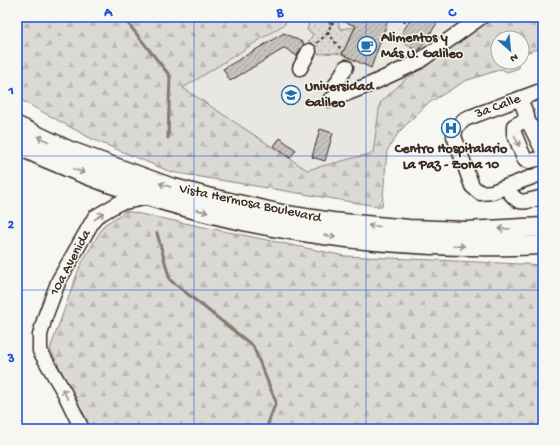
<svg xmlns="http://www.w3.org/2000/svg" width="560" height="446" viewBox="0 0 560 446" font-family="'Gochi Hand',sans-serif">
	<style>
		.built { fill: #e8e7e2 }
		.forest { fill: url(#forest-firs); stroke: #8a8278 }
		.park { fill: url(#park-dots); stroke: #8a8278 }
		.lines { fill: none; stroke-linecap: round; stroke-linejoin: round }
		.stream { stroke: #857a71; stroke-width: 3 }
		.building { fill: url(#building-hatch); stroke: #3b2a1e }
		.minor-casing { stroke: #3b2a1e; stroke-width: 17 }
		.major-casing { stroke: #3b2a1e; stroke-width: 21 }
		.path { stroke: #3b2a1e; stroke-width: 2; stroke-dasharray: 3 3; stroke-linecap: butt }
		.minor { stroke: #f6f6f2; stroke-width: 14 }
		.major { stroke: #f6f6f2; stroke-width: 18 }
		.oneway { stroke: #989088 }
		.grid { fill: none; stroke: #1d4ed8; stroke-width: 1; stroke-opacity: 0.55 }
		.labels { text-anchor: middle; dominant-baseline: central; stroke-width: 3; stroke-linejoin: round; paint-order: stroke }
		.poi-label { font-size: 14px; font-weight: bold; fill: #3b2a1e; stroke: #f6f6f2; text-anchor: start }
		.street-label { font-size: 14px; fill: #3b2a1e; stroke: #f6f6f2 }
		.neatline { fill: none; stroke: #1d4ed8; stroke-width: 1.5 }
		.grid-label { font-size: 13px; text-anchor: middle; font-weight: bold; fill: #1d4ed8 }
	</style>
	<defs>
		<pattern id="forest-firs" width="22" height="20" patternUnits="userSpaceOnUse"><rect width="22" height="20" fill="#dad9d3"/><path d="M5 1l3.5 6h-7zM16 11l3.5 6h-7z" fill="#bcbab5"/></pattern>
		<pattern id="park-dots" width="8" height="8" patternUnits="userSpaceOnUse"><rect width="8" height="8" fill="#dad9d3"/><path d="M2 2h.1M6 6h.1" fill="none" stroke="#bcbab5" stroke-width="1.8" stroke-linecap="round"/></pattern>
		<pattern id="building-hatch" width="6" height="6" patternUnits="userSpaceOnUse"><rect width="6" height="6" fill="#c8c3be"/><path d="M-1 1l2-2M0 6l6-6M5 7l2-2" fill="none" stroke="#a49f9a"/></pattern>
	</defs>
	<rect width="100%" height="100%" fill="#f6f6f2"/>
	<filter id="ink" filterUnits="userSpaceOnUse"><feTurbulence type="fractalNoise" baseFrequency=".025" numOctaves="2"/><feDisplacementMap in="SourceGraphic" scale="8" xChannelSelector="R" yChannelSelector="G"/><feConvolveMatrix kernelMatrix="1 2 1 2 8 2 1 2 1" color-interpolation-filters="sRGB"/></filter>
	<g filter="url(#ink)">
		<!-- built -->
		<path class="built" d="M 288,17 L 487,17 L 380,103 L 373,153 L 307,170 L 183,88 L 285,25 Z"/>
		<!-- forest -->
		<g class="forest">
			<path d="M 17,17 L 288,17 L 285,24 L 183,88 L 307,170 L 373,153 L 380,103 L 423,63 L 487,17 L 543,17 L 543,47 L 522,54 L 522,38 L 498,38 L 498,62 L 517,62 L 519,68 L 507,72 L 502,69 L 465,81 L 427,104 L 399,132 L 387,151 L 382,207 L 171,172 L 92,139 L 17,98 Z"/>
			<path d="M 126,211 L 345,256 L 543,265 L 543,429 L 91,429 L 50,349 L 80,266 L 104,225 Z"/>
		</g>
		<!-- park -->
		<path class="park" d="M 310,17 L 337,17 L 340,29 L 355,27 L 342,54 C 328,51 318,58 305,49 L 313,34 L 307,30 Z"/>
		<g class="lines">
			<!-- stream -->
			<g class="stream">
				<path d="M 123,17 L 170,76 L 168,138"/>
				<path d="M 157,233 L 170,280 L 253,346 L 276,402 L 266,429"/>
			</g>
		</g>
		<!-- building -->
		<g class="building">
			<path d="M 336,17 L 389,17 L 371,68 L 342,54 L 356,26 L 335,18 Z"/>
			<path d="M 412,17 L 441,17 L 418,52 L 398,39 Z"/>
			<path d="M 284,33 L 304,43 L 297,56 L 285,48 L 230,81 L 223,69 Z"/>
			<path d="M 320,129 L 333,133 L 325,161 L 312,157 Z"/>
			<path d="M 280,138 L 296,150 L 290,158 L 274,146 Z"/>
		</g>
		<g class="lines">
			<defs>
				<g id="minor">
					<path d="M 300,68 L 309,51"/>
					<path d="M 543,90 L 465,119 L 456,127 L 454,136 L 472,186 L 480,193 L 492,192 L 543,173"/>
					<path d="M 339,96 L 335,86 L 346,67"/>
					<path d="M 520,99 L 527,116 L 527,119 L 514,126 L 514,133 L 525,160 L 529,161 L 543,158"/>
					<path d="M 330,100 L 371,84 L 418,62 L 481,17"/>
					<path d="M 527,119 L 543,151"/>
					<path d="M 506,187 C 519,207 522,202 543,197"/>
					<path d="M 82,429 L 64,392 L 40,351 L 40,335 L 45,317 L 59,280 L 95,217 L 119,203 L 150,197"/>
				</g>
				<g id="major">
					<path d="M 17,126 L 68,150 L 170,187 L 207,197 L 286,215 L 332,222 L 409,229 L 466,231 L 543,227"/>
					<path d="M 17,145 C 180,223 364,253 543,245"/>
				</g>
			</defs>
			<!-- minor casing -->
			<use href="#minor" class="minor-casing"/>
			<!-- major casing -->
			<use href="#major" class="major-casing"/>
			<!-- path -->
			<g class="path">
				<path d="M 333,17 L 329,20 L 329,22 L 331,24 L 328,33 L 339,47 L 343,51"/>
				<path d="M 392,17 L 408,23"/>
				<path d="M 331,24 L 334,22 L 333,19"/>
				<path d="M 317,43 L 328,33"/>
			</g>
			<!-- minor -->
			<use href="#minor" class="minor"/>
			<!-- major -->
			<use href="#major" class="major"/>
		</g>
		<!-- one-way arrows -->
		<defs><path id="oneway-shaft" d="M-6 0H5M1.5-3L5.5 0L1.5 3" fill="none" stroke-width="1.6" stroke-linecap="round" stroke-linejoin="round"/></defs>
		<g class="oneway">
			<use href="#oneway-shaft" transform="translate(43 139) rotate(-156)"/>
			<use href="#oneway-shaft" transform="translate(517 141) rotate(66)"/>
			<use href="#oneway-shaft" transform="translate(79 171) rotate(20)"/>
			<use href="#oneway-shaft" transform="translate(165 185) rotate(-161)"/>
			<use href="#oneway-shaft" transform="translate(202 211) rotate(13)"/>
			<use href="#oneway-shaft" transform="translate(99 216) rotate(-39)"/>
			<use href="#oneway-shaft" transform="translate(374 226) rotate(-175)"/>
			<use href="#oneway-shaft" transform="translate(504 229) rotate(177)"/>
			<use href="#oneway-shaft" transform="translate(330 236) rotate(8)"/>
			<use href="#oneway-shaft" transform="translate(459 246) rotate(1)"/>
			<use href="#oneway-shaft" transform="translate(65 394) rotate(-118)"/>
		</g>
	</g>
	<!-- grid -->
	<path class="grid" d="M 194,17 L 194,429M 366,17 L 366,429M 17,156 L 543,156M 17,290 L 543,290"/>
	<!-- icons -->
	<defs>
		<symbol id="cafe-ring" viewBox="-11 -11 22 22"><circle r="9.5" fill="#f6f6f2" stroke="#1f6fb2" stroke-width="1.5"/><path d="M-5.5-4.5H6V0H3Q3 3.5 0 3.5H-2.5Q-5.5 3.5-5.5 0ZM3-3.2v2h1.7v-2ZM-6 4.5H4V6H-6Z" fill="#1f6fb2"/></symbol>
		<symbol id="university-ring" viewBox="-11 -11 22 22"><circle r="9.5" fill="#f6f6f2" stroke="#1f6fb2" stroke-width="1.5"/><path d="M0-5L7-2L0 1L-7-2ZM-4 1L0 2.5L4 1V4Q0 6-4 4Z" fill="#1f6fb2"/></symbol>
		<symbol id="hospital-ring" viewBox="-11 -11 22 22"><circle r="9.5" fill="#f6f6f2" stroke="#1f6fb2" stroke-width="1.5"/><path d="M-5-5h3v3.5h4V-5h3V5h-3V1.5h-4V5h-3Z" fill="#1f6fb2"/></symbol>
	</defs>
	<g fill-rule="evenodd">
		<use href="#cafe-ring" x="356" y="35" width="22" height="22"/>
		<use href="#university-ring" x="280" y="84" width="22" height="22"/>
		<use href="#hospital-ring" x="440" y="117" width="22" height="22"/>
	</g>
	<g class="labels">
		<!-- poi labels -->
		<g class="poi-label">
			<text x="381" y="38">Alimentos y<tspan x="381" dy="16">Más U. Galileo</tspan></text>
			<text x="305" y="87">Universidad<tspan x="305" dy="16">Galileo</tspan></text>
			<text x="451" y="149" text-anchor="middle">Centro Hospitalario<tspan x="451" dy="16">La Paz - Zona 10</tspan></text>
		</g>
		<!-- street labels -->
		<g class="street-label">
			<text transform="translate(498 107) rotate(-20)">3a Calle</text>
			<text transform="translate(250 204) rotate(12)">Vista Hermosa Boulevard</text>
			<text transform="translate(71 263) rotate(-62)">10a Avenida</text>
		</g>
	</g>
	<!-- margin -->
	<rect width="560" height="446" fill="none" stroke="#f6f6f2" stroke-width="44"/>
	<!-- north arrow -->
	<g transform="translate(510 50) rotate(153)"><circle r="19" fill="#f6f6f2" stroke="#aba49d"/>
	<path d="M0-3L7 15L0 10L-7 15Z" fill="#1f6fb2"/>
	<text y="-6" font-size="11" font-weight="bold" text-anchor="middle" fill="#3b2a1e">N</text>
	</g>
	<rect x="22" y="22" width="516" height="402" class="neatline"/>
	<g class="grid-label">
		<text x="108" y="16">A</text>
		<text x="280" y="16">B</text>
		<text x="452" y="16">C</text>
		<text x="11" y="94">1</text>
		<text x="11" y="228">2</text>
		<text x="11" y="362">3</text>
	</g>
</svg>
